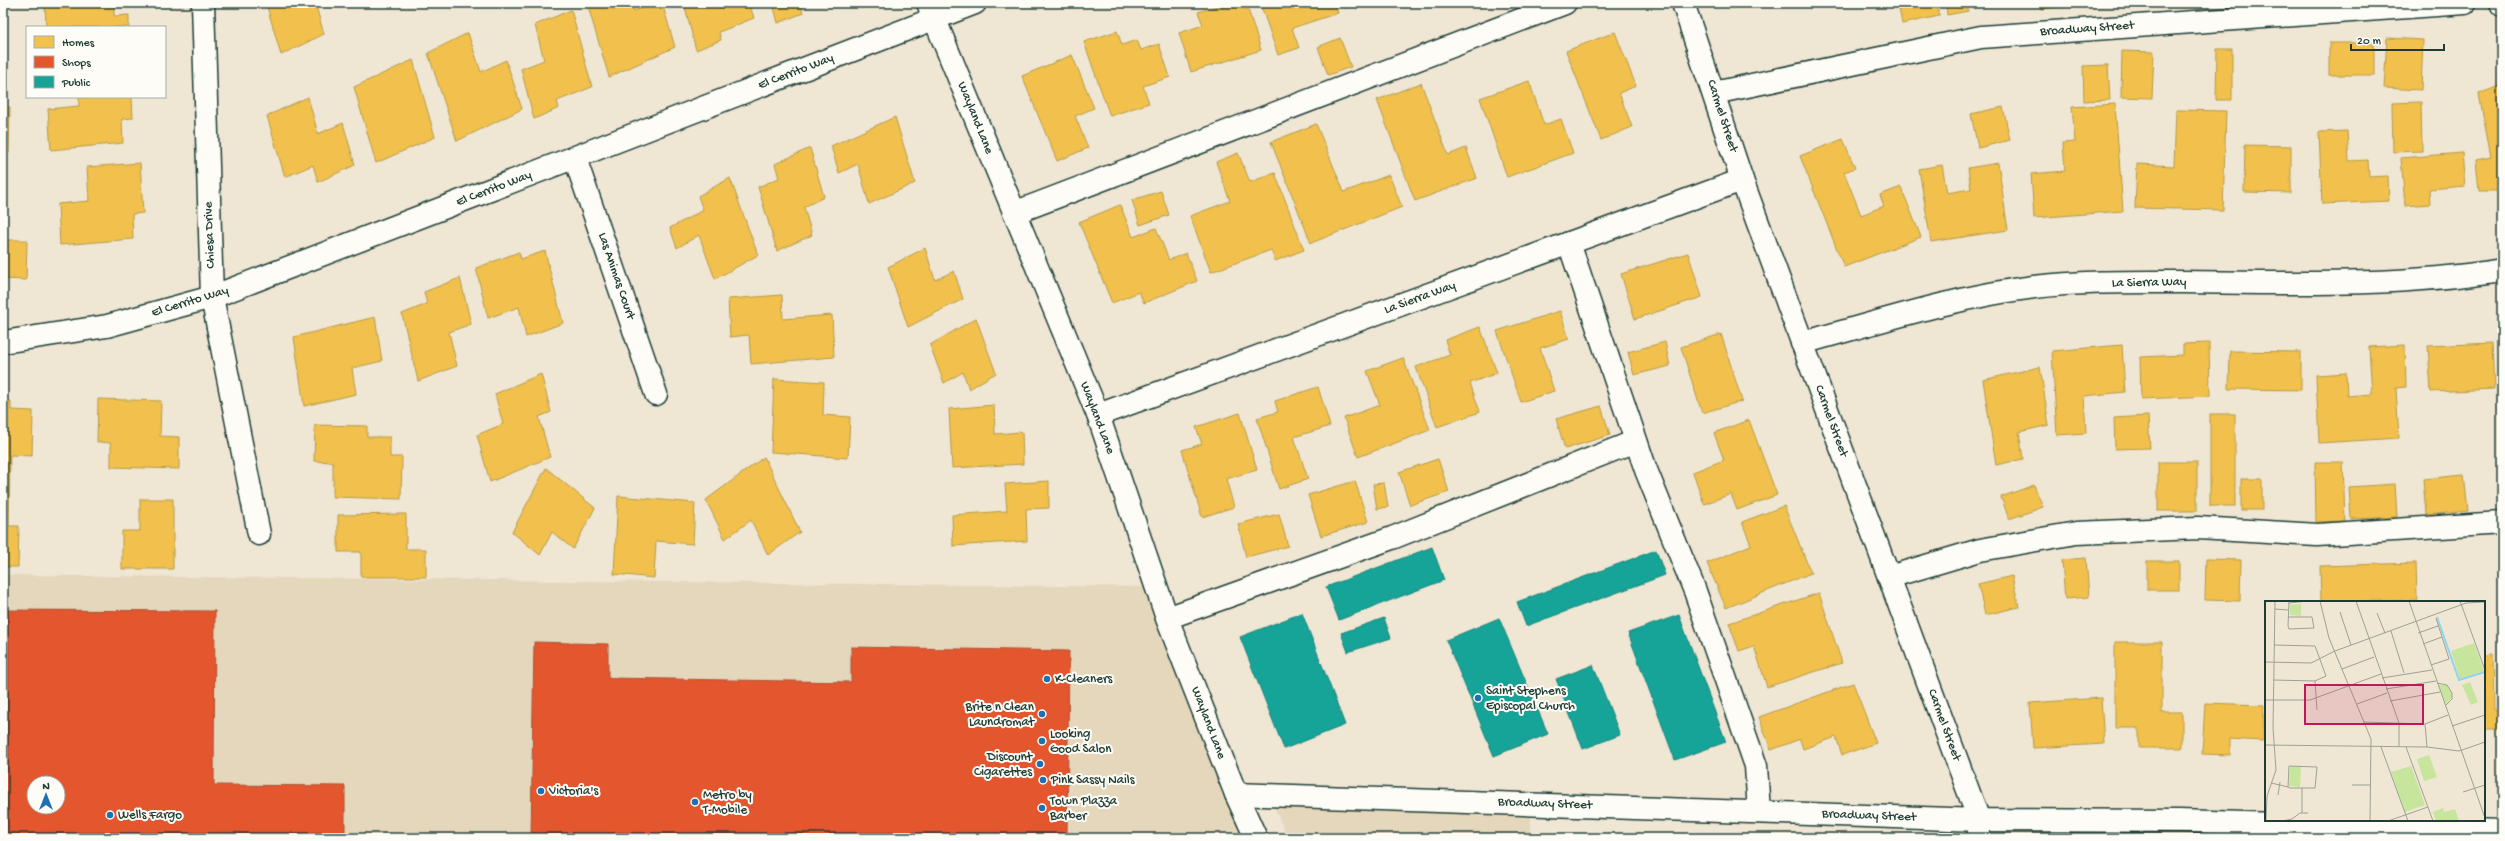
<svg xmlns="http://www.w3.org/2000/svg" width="2505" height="841" viewBox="0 0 2505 841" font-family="'Gochi Hand',sans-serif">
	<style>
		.built { fill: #e5d7bc; fill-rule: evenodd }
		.homes { fill: #f2c14e; stroke: #b39946 }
		.shops { fill: #e4572e; stroke: #a94f30; fill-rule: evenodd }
		.public { fill: #17a398; stroke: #19847a }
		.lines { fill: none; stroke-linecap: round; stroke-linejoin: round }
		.minor-casing { stroke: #1f3d34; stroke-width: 25 }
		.minor { stroke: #fdfcf7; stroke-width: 22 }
		.poi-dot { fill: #1f6fb2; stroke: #fdfcf7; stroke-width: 1.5 }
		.labels { text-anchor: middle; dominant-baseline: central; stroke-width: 4; stroke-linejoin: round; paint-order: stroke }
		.street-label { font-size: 13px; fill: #1f3d34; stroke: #fdfcf7 }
		.poi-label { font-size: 13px; fill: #1f3d34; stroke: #fdfcf7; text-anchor: start }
		.inset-river { fill: none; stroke: #8fd4f0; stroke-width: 2 }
		.inset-road { fill: none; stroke: #9ca294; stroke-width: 1 }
		.view { fill: #c2185b; fill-opacity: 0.15; stroke: #c2185b; stroke-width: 2 }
		.inset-edge { fill: none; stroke: #1f3d34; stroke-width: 2 }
	</style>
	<rect width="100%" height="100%" fill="#efe6d4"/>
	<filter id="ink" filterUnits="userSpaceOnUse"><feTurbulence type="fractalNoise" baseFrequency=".025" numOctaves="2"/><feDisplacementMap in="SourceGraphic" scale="8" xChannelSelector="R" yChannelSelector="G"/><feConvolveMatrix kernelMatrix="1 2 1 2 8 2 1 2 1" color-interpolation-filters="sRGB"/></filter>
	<g filter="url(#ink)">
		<!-- built -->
		<g class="built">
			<path d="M 3,575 L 1161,587 L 1241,838 L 3,838 ZM 34,783 L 58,783 L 58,807 L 34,807 Z"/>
			<path d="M 1273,805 L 1531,805 L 1531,838 L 1288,838 Z"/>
		</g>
		<!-- homes -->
		<g class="homes">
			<path d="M 45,3 L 114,3 L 114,16 L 129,15 L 129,27 L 46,27 Z"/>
			<path d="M 266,3 L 315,3 L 324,34 L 281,55 Z"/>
			<path d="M 587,3 L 632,3 L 634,11 L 653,3 L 662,3 L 675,47 L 609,77 Z"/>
			<path d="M 684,3 L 749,3 L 754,18 L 719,32 L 721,40 L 696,50 Z"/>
			<path d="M 773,3 L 807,3 L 801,5 L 803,13 L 778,23 Z"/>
			<path d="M 1221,3 L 1246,3 L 1261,50 L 1191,72 L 1179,33 L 1203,25 L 1198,12 L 1221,5 Z"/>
			<path d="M 1260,3 L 1335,3 L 1338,13 L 1292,28 L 1299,48 L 1278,55 Z"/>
			<path d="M 1344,3 L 1359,3 L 1345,8 Z"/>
			<path d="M 1898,3 L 1937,3 L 1939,16 L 1902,24 Z"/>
			<path d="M 1946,3 L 1967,3 L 1968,11 L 1947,15 Z"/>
			<path d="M 1974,3 L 1990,3 L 1990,4 L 1974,6 Z"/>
			<path d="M 2040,3 L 2084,3 L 2084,5 L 2041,9 Z"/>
			<path d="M 571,10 L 592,87 L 557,101 L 559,108 L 534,119 L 521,69 L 544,60 L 535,25 Z"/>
			<path d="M 1117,31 L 1122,45 L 1137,40 L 1141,50 L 1159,44 L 1170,77 L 1143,86 L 1149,103 L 1110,116 L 1084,42 Z"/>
			<path d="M 1615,32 L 1636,86 L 1619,93 L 1632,127 L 1601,140 L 1566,51 Z"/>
			<path d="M 468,33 L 481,72 L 506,60 L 522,109 L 457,141 L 428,53 Z"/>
			<path d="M 1340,38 L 1351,67 L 1328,75 L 1318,47 Z"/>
			<path d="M 2387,38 L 2423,40 L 2421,90 L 2384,88 Z"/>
			<rect x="2329" y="43" width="45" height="32"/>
			<path d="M 2217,49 L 2232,49 L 2232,100 L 2216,100 Z"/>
			<path d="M 2122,51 L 2154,52 L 2152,98 L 2121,97 Z"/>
			<path d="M 1072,55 L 1094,108 L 1075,116 L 1088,148 L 1057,161 L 1022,76 Z"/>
			<path d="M 413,60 L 435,137 L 376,163 L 354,87 Z"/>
			<path d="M 2108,65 L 2110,100 L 2084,101 L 2083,66 Z"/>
			<path d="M 1529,81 L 1544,125 L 1561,119 L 1573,153 L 1507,177 L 1480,98 Z"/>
			<path d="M 1421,83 L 1448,155 L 1466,148 L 1477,178 L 1415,201 L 1377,100 Z"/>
			<path d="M 2499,86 L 2502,96 L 2502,191 L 2479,191 L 2476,160 L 2491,157 L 2479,94 Z"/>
			<path d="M 79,97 L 132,97 L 133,118 L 122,119 L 123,143 L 51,150 L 48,109 L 79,106 Z"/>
			<path d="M 308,97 L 318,134 L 343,123 L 355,165 L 318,182 L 313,165 L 285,177 L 267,116 Z"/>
			<path d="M 2421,102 L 2422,151 L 2393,152 L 2392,103 Z"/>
			<path d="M 2115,104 L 2123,211 L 2034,218 L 2031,174 L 2065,171 L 2063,143 L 2075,142 L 2072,107 Z"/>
			<path d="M 3,107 L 10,107 L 9,153 L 3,153 Z"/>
			<path d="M 2003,107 L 2010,140 L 1978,148 L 1971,114 Z"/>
			<path d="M 2176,110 L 2226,111 L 2223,210 L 2135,208 L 2137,164 L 2174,166 Z"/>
			<path d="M 895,117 L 915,183 L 869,204 L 858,164 L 839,173 L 831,146 Z"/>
			<path d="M 1316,124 L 1344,192 L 1389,175 L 1402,207 L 1311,243 L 1271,142 Z"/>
			<path d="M 2347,131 L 2349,161 L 2368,160 L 2369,177 L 2388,176 L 2389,201 L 2322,204 L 2319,132 Z"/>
			<path d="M 1843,139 L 1855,168 L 1844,172 L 1861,215 L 1884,206 L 1880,195 L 1901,187 L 1921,237 L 1844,267 L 1800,156 Z"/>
			<path d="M 2245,145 L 2291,146 L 2291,193 L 2244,192 Z"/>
			<path d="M 810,148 L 824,197 L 804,207 L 812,235 L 777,251 L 758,187 L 779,178 L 775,164 Z"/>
			<path d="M 1238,153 L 1250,182 L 1275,173 L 1304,250 L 1275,261 L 1271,250 L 1211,272 L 1190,216 L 1230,201 L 1216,162 Z"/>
			<path d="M 2462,153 L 2465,186 L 2429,189 L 2430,204 L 2405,206 L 2401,158 Z"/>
			<path d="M 140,163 L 143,213 L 132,214 L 133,239 L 60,245 L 58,204 L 89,201 L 87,167 Z"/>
			<path d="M 1998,163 L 2008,230 L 1931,242 L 1919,169 L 1942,165 L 1947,193 L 1971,189 L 1968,168 Z"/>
			<path d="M 730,178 L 758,255 L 715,279 L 699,235 L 677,248 L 670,228 L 703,210 L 698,196 Z"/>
			<path d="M 1161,191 L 1169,215 L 1140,225 L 1132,200 Z"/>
			<path d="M 1120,205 L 1133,237 L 1156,228 L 1169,260 L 1186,253 L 1197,281 L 1144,303 L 1139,292 L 1112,303 L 1079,222 Z"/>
			<path d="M 3,240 L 27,240 L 26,280 L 3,279 Z"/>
			<path d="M 925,248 L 935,280 L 954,271 L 963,299 L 908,327 L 888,267 Z"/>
			<path d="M 545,251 L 563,323 L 526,337 L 519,307 L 488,318 L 476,268 L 519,252 L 521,259 Z"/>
			<path d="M 1688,253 L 1702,297 L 1635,319 L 1621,274 Z"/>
			<path d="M 460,278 L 471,324 L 449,332 L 457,366 L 418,381 L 402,314 L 427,304 L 424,292 Z"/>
			<path d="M 782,295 L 783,319 L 832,315 L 834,357 L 751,364 L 749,335 L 730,337 L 728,299 Z"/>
			<path d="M 1560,311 L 1569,339 L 1540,348 L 1554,391 L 1521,402 L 1497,331 Z"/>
			<path d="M 375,317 L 382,361 L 352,368 L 356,394 L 304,406 L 294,337 Z"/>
			<path d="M 976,318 L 996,373 L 969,389 L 963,372 L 944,383 L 930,345 Z"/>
			<path d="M 1480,327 L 1497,373 L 1470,383 L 1480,412 L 1437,427 L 1416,367 L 1450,355 L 1445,340 Z"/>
			<path d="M 1721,334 L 1742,401 L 1702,413 L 1681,347 Z"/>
			<path d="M 1665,342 L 1670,366 L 1634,375 L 1628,352 Z"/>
			<path d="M 2209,343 L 2210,396 L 2141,399 L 2140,357 L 2183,355 L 2183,344 Z"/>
			<path d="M 2492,343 L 2494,389 L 2431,392 L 2428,346 Z"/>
			<path d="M 2122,345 L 2125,392 L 2084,396 L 2086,433 L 2057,435 L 2052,351 Z"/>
			<path d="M 2405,345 L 2406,387 L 2396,388 L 2399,438 L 2319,443 L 2316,375 L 2346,373 L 2347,396 L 2372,394 L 2369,347 Z"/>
			<path d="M 2230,351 L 2301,352 L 2301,390 L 2229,389 Z"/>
			<path d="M 1403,358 L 1430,430 L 1358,457 L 1344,418 L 1380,405 L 1367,371 Z"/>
			<path d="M 2040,367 L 2049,425 L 2019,432 L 2023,459 L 1996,465 L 1983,380 Z"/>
			<path d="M 541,374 L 551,412 L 539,417 L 550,457 L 490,482 L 477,435 L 503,424 L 495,394 Z"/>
			<path d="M 774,379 L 824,382 L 823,415 L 850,417 L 848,458 L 771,452 Z"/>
			<path d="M 1318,387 L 1330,426 L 1294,437 L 1308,479 L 1279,489 L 1257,418 L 1278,412 L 1275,401 Z"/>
			<path d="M 98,399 L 161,401 L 160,436 L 179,437 L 179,469 L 111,467 L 111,443 L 97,442 Z"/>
			<path d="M 3,401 L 11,401 L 11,410 L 33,411 L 32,456 L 10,455 L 9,526 L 19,526 L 18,567 L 3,567 Z"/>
			<path d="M 994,405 L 995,434 L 1022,432 L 1023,464 L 952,468 L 949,409 Z"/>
			<path d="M 1601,406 L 1610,435 L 1565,449 L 1556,419 Z"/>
			<path d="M 1240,413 L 1257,470 L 1226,479 L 1234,507 L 1202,517 L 1182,450 L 1202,444 L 1196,427 Z"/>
			<rect x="2210" y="414" width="25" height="92"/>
			<path d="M 2148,416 L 2150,448 L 2115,449 L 2114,418 Z"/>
			<path d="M 1749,420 L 1777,495 L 1737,510 L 1731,494 L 1704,504 L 1693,472 L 1724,460 L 1714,433 Z"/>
			<path d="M 315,425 L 367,426 L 367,437 L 390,437 L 390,457 L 402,457 L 401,499 L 333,497 L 333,462 L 314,461 Z"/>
			<path d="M 764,457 L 800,532 L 768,555 L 751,520 L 725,539 L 706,500 Z"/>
			<path d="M 1438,459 L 1449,492 L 1410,505 L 1399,472 Z"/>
			<rect x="2158" y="462" width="39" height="49"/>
			<path d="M 2315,462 L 2343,462 L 2345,521 L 2316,522 Z"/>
			<path d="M 546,468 L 595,508 L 573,549 L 552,532 L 540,555 L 512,532 Z"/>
			<path d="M 2464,475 L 2468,511 L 2426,515 L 2423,479 Z"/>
			<rect x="2241" y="479" width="21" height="31"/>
			<path d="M 1049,481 L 1049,508 L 1026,509 L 1027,541 L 953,546 L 952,515 L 1007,511 L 1005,484 Z"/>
			<path d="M 1355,481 L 1368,522 L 1321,536 L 1308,495 Z"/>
			<path d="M 1384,483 L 1388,507 L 1377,509 L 1373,484 Z"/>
			<path d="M 2395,484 L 2397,517 L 2351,519 L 2349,487 Z"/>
			<path d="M 2034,485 L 2043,507 L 2009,519 L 2001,497 Z"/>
			<path d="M 618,496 L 695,503 L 693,544 L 656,541 L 654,578 L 614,574 Z"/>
			<path d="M 140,499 L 173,499 L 173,569 L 122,569 L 122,531 L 140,531 Z"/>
			<path d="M 1784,506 L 1811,573 L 1726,608 L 1707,563 L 1751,545 L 1742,522 Z"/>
			<path d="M 406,514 L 406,549 L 426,549 L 426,577 L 361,577 L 361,552 L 338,552 L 338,515 Z"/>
			<path d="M 1279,514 L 1288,546 L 1246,557 L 1238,524 Z"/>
			<path d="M 2086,558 L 2089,597 L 2065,599 L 2062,560 Z"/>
			<path d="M 2206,559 L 2241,560 L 2240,601 L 2205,600 Z"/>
			<rect x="2147" y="561" width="32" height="29"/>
			<path d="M 2416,563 L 2417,600 L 2321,602 L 2320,566 Z"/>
			<path d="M 2012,576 L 2019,607 L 1985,615 L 1978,584 Z"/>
			<path d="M 1819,593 L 1842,663 L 1767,687 L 1754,646 L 1739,651 L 1729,623 Z"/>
			<path d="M 2115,642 L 2162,642 L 2162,712 L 2182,712 L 2182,748 L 2139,748 L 2139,728 L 2115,728 Z"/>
			<path d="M 2493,654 L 2494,710 L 2502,710 L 2502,730 L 2484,730 L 2484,655 Z"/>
			<path d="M 1853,683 L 1876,743 L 1842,755 L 1836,737 L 1803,749 L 1800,739 L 1771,750 L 1759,717 Z"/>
			<path d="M 2101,698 L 2104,744 L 2033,748 L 2030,703 Z"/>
			<path d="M 2205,703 L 2264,705 L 2263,741 L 2230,739 L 2230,755 L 2202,754 Z"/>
		</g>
		<!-- shops -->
		<g class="shops">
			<path d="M 3,610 L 215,611 L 214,785 L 345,786 L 345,838 L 3,838 ZM 34,783 L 58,783 L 58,807 L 34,807 Z"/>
			<path d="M 534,642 L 608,644 L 608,678 L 851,682 L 851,647 L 1069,651 L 1067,838 L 531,838 Z"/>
		</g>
		<!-- public -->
		<g class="public">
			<path d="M 1432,547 L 1444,580 L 1339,620 L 1326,587 Z"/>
			<path d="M 1656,550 L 1665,575 L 1526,626 L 1517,602 Z"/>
			<path d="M 1302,613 L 1345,725 L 1284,749 L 1240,637 Z"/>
			<path d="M 1679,615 L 1726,742 L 1675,760 L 1628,633 Z"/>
			<path d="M 1384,618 L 1391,638 L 1348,652 L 1341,633 Z"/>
			<path d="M 1499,618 L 1548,734 L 1494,756 L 1446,640 Z"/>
			<path d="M 1593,665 L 1620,735 L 1583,749 L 1556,679 Z"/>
		</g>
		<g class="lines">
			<defs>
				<g id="minor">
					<path d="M 203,3 L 212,297 L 259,534"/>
					<path d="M 928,3 L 1098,415 L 1168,621 L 1236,794 L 1256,838"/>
					<path d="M 1683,3 L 1742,180 L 1979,820 L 1979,838"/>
					<path d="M 2501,3 L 2502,5"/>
					<path d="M 1714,93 L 1981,37 L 2465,3"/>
					<path d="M 575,158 L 656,394"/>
					<path d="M 1014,213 L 1565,3"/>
					<path d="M 1569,243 L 1646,470 L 1695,591 L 1756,766 L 1759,812"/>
					<path d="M 3,342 L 107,326 L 212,297 L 975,3"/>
					<path d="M 1802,343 C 1879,322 1955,297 2034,287 C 2083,281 2134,282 2183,282 C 2289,283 2397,287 2502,270"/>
					<path d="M 1098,415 L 1742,180"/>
					<path d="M 1889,577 L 1980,550 L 2076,533 L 2198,528 L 2317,535 L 2502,523"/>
					<path d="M 1167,618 L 1392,538 L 1636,441"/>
					<path d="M 1236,794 L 1979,820 L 2179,821 L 2502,831"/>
				</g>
			</defs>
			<!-- minor casing -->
			<use href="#minor" class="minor-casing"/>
			<!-- minor -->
			<use href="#minor" class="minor"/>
		</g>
	</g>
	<!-- markers -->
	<g class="poi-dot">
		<circle cx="1047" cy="679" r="4"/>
		<circle cx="1478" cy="698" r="4"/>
		<circle cx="1042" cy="714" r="4"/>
		<circle cx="1042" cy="741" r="4"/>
		<circle cx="1040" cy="764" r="4"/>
		<circle cx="1043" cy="780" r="4"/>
		<circle cx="541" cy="791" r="4"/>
		<circle cx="695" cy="802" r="4"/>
		<circle cx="1042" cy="808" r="4"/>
		<circle cx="110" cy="815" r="4"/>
	</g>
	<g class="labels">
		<!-- street labels -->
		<g class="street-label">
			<text transform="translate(2087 29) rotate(-4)">Broadway Street</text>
			<text transform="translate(796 72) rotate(-21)">El Cerrito Way</text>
			<text transform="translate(1722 116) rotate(72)">Carmel Street</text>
			<text transform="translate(975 118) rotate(68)">Wayland Lane</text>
			<text transform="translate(494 189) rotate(-21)">El Cerrito Way</text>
			<text transform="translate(210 235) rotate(-92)">Chiesa Drive</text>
			<text transform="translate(616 276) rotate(71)">Las Animas Court</text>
			<text transform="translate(2149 283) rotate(-1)">La Sierra Way</text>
			<text transform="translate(1420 298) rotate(-20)">La Sierra Way</text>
			<text transform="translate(190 302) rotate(-17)">El Cerrito Way</text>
			<text transform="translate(1097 418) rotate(69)">Wayland Lane</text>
			<text transform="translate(1831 421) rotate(70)">Carmel Street</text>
			<text transform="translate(1208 723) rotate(69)">Wayland Lane</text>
			<text transform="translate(1944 725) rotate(70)">Carmel Street</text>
			<text transform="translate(1545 804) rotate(2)">Broadway Street</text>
			<text transform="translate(1869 816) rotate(2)">Broadway Street</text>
		</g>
		<!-- poi labels -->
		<g class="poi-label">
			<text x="1055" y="679">K-Cleaners</text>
			<text x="1486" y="691">Saint Stephens<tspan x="1486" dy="15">Episcopal Church</tspan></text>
			<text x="1034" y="707" text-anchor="end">Brite n Clean<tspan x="1034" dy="15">Laundromat</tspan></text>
			<text x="1050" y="734">Looking<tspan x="1050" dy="15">Good Salon</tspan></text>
			<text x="1032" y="757" text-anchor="end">Discount<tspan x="1032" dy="15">Cigarettes</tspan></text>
			<text x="1051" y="780">Pink Sassy Nails</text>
			<text x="549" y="791">Victoria's</text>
			<text x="703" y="795">Metro by<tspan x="703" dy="15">T-Mobile</tspan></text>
			<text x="1050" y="801">Town Plazza<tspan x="1050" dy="15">Barber</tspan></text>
			<text x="118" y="815">Wells Fargo</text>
		</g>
	</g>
	<!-- overview -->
	<g transform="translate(2265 601)">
		<rect width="220" height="220" fill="#efe6d4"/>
		<path d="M 36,3 L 36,15 L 25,14 L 25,4 ZM 209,42 L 219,70 L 195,79 L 186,50 ZM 205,81 L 213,101 L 206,104 L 197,84 ZM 173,84 L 182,84 L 186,90 L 187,96 L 181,103 ZM 164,154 L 172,176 L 159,180 L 152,158 ZM 36,165 L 35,186 L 24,185 L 25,166 ZM 146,165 L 160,204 L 140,211 L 126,171 ZM 178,207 L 179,211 L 190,208 L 194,220 L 171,220 L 168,211 Z" fill="#c7e59d"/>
		<path class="inset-river" d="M 172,16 L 194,79 L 220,71"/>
		<path class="inset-road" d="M 55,0 L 64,37 L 106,138 L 105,220M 91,0 L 134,122 L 134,145M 144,0 L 220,217M 195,0 L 220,69M 24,2 L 43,0M 10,8 L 23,9M 75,11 L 86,44M 112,12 L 120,32M 23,16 L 47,16 L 49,27 L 24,28 L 23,25 L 24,0M 126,30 L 139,72M 153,32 L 173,25M 158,43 L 177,36M 0,61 L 46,62 L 70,50 L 201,2 L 220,1M 166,64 L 184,58 L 171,17M 77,68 L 109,56M 117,77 L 167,69M 8,79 L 50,80 L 61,75 L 50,45 L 9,44M 50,80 L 52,109M 172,82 L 182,84 L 187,92 L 187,98 L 180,105M 121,88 L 171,80M 0,99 L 45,99 L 116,73M 125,100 L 175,91M 92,103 L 122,92M 98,121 L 160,123 L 183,114M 160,123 L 162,146M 187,125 L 220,114M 0,144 L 162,146 L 194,150 L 220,141M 116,146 L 143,220M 141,146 L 168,220M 6,182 L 19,185 L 23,186 L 25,187 L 50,187 L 52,166 L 24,165 L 23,186M 87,184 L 105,184M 198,191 L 220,184M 13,194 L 15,181M 37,212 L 37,187M 1,220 L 2,195 L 11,169 L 8,127 L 10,0M 17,220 L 27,218 L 35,212 L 43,212M 123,220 L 163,206"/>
		<path class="view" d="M 40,84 L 158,84 L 158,123 L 40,123 Z"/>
		<rect width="220" height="220" class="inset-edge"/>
	</g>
	<!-- margin -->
	<rect width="2505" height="841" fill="none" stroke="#fdfcf7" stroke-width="16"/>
	<rect x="8" y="8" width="2489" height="825" fill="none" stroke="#1f3d34" stroke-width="1.5" filter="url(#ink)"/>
	<!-- legend -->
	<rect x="26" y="26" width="140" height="72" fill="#fdfcf7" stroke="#a4b0a9"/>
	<rect x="34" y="36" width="20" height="12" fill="#f2c14e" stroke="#a4b0a9"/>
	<text x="62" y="46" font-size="12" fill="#1f3d34">Homes</text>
	<rect x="34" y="56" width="20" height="12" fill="#e4572e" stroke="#a4b0a9"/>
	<text x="62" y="66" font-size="12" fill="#1f3d34">Shops</text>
	<rect x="34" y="76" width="20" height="12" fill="#17a398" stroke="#a4b0a9"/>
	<text x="62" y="86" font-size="12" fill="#1f3d34">Public</text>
	<!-- north arrow -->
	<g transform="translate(46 795)"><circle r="19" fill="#fdfcf7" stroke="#a4b0a9"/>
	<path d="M0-3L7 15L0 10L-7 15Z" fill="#1f6fb2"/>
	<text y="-6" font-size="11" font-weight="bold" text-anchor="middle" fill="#1f3d34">N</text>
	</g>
	<!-- scale -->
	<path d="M2351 44v6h93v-6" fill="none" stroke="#1f3d34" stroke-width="2"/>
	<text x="2357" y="44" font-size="12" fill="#1f3d34" stroke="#fdfcf7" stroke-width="3" paint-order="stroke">20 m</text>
</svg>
